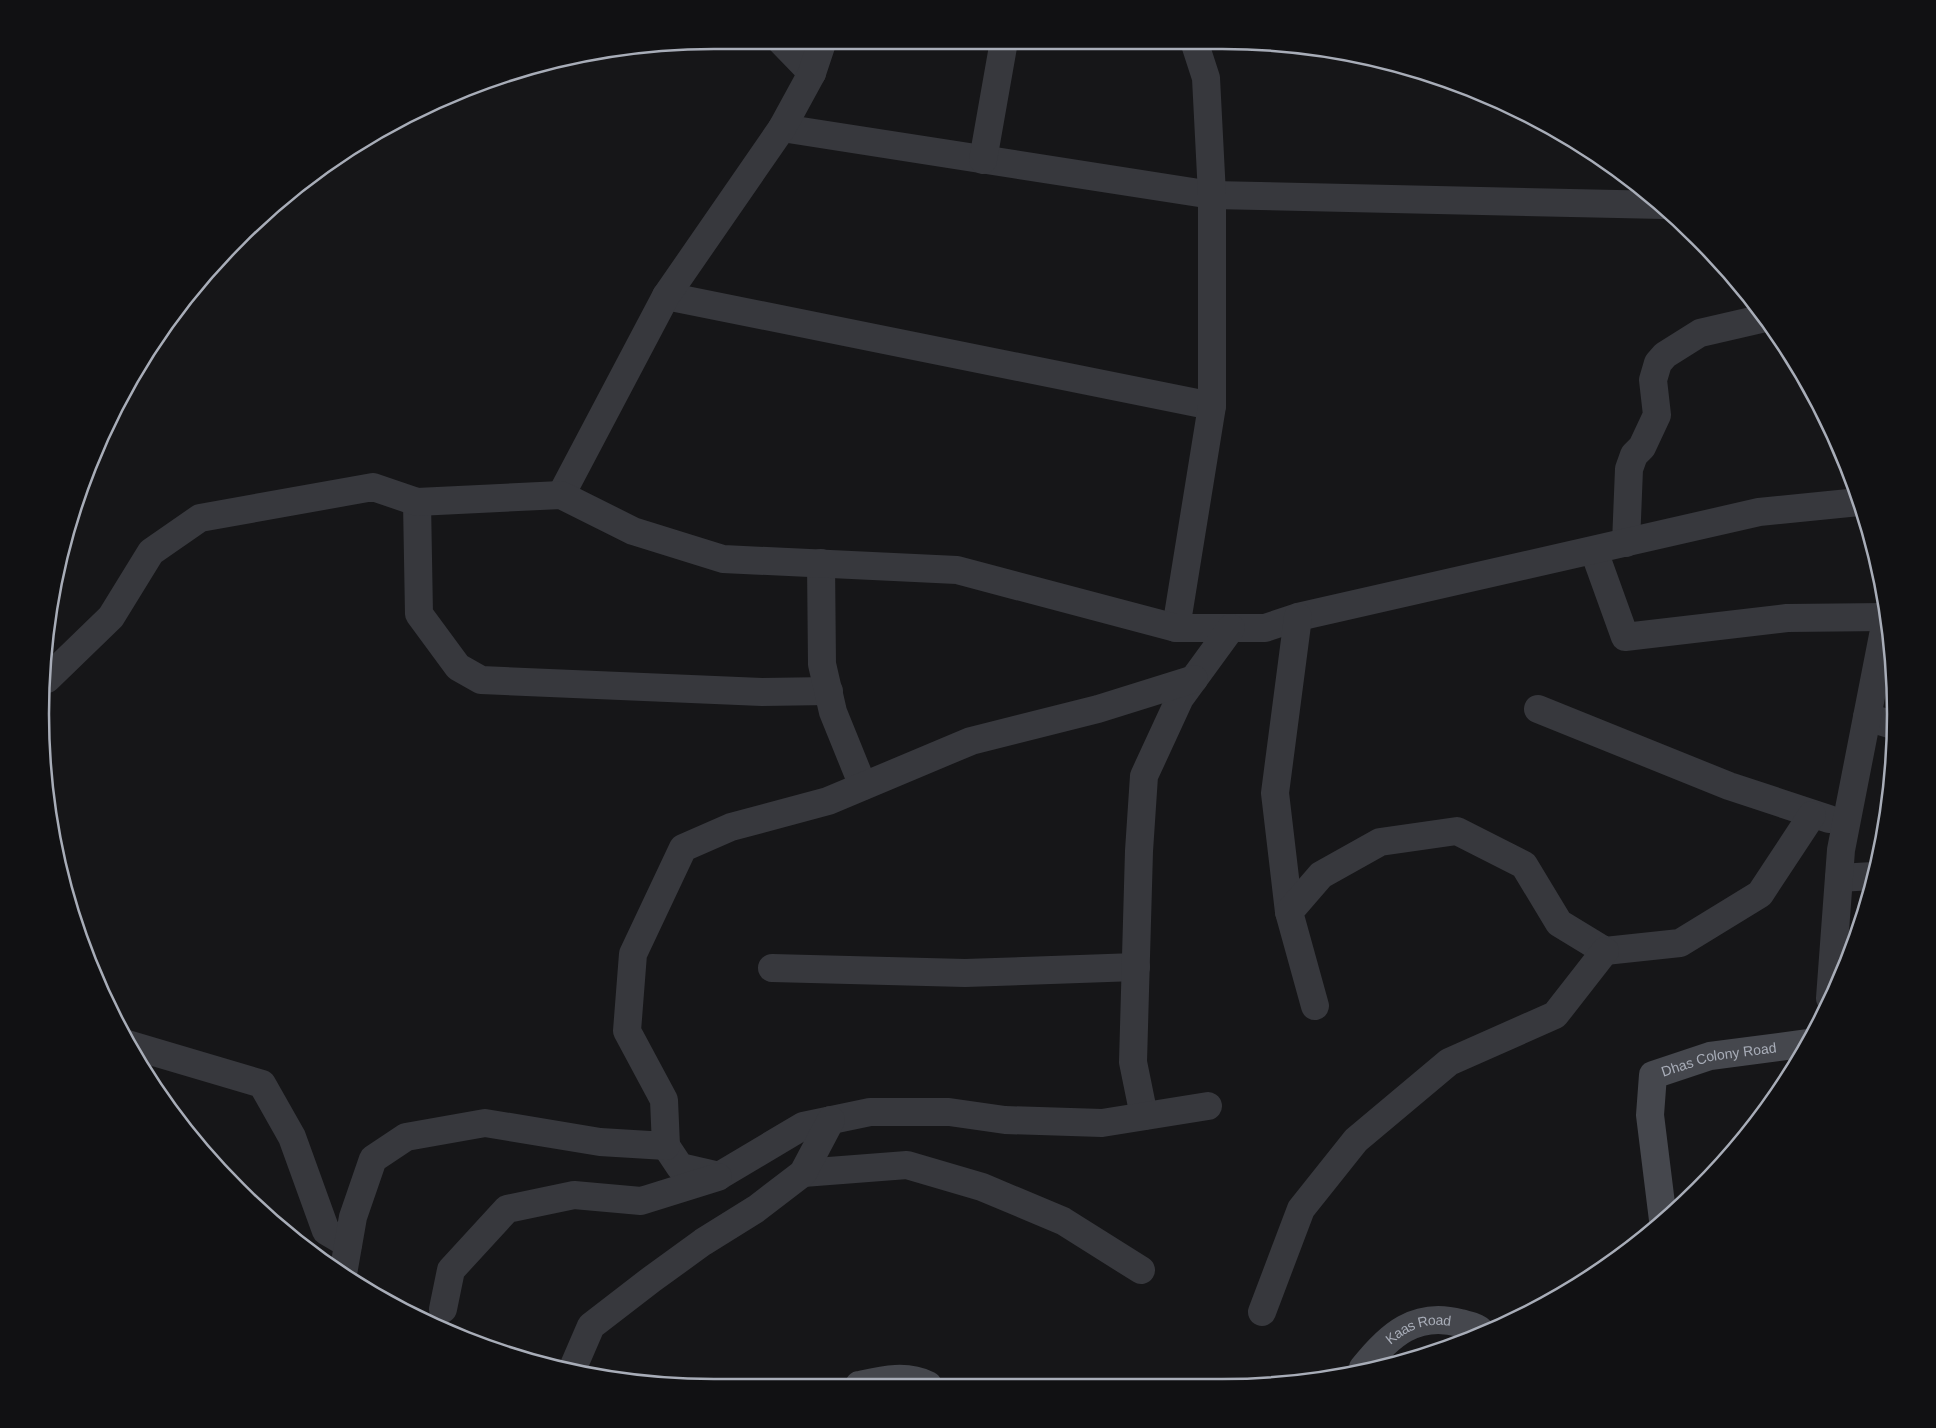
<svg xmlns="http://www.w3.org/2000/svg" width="1936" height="1428" viewBox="0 0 1936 1428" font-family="Arial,sans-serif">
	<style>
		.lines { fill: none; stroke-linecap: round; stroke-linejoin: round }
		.street { stroke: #37383d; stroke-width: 28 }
		.secondary { stroke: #45474d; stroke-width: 28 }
		.labels { text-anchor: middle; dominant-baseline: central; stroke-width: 5; stroke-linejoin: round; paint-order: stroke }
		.street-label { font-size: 14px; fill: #a8adb8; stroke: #111113 }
		.rim { fill: none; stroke: #a8adb8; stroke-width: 2.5 }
	</style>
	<rect width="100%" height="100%" fill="#161618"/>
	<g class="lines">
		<!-- street -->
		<g class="street">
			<path d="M 780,40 L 812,73"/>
			<path d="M 782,128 L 1212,195 L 1664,205"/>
			<path d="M 983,160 L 1004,41"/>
			<path d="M 666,296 L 1212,406"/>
			<path d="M 561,495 L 666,296 L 782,128 L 812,73 L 823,40"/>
			<path d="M 417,502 L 419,614 L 458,667 L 481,680 L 762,692 L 829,691"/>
			<path d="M 1626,543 L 1629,469 L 1634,455 L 1642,447 L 1657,415 L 1653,380 L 1658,363 L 1665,355 L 1700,333 L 1765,318"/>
			<path d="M 1594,551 L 1625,637 L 1787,618 L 1886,617"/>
			<path d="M 821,563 L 822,664 L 833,712 L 863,786"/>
			<path d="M 1176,628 L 1212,406 L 1212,195 L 1206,78 L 1194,41"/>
			<path d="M 47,679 L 111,617 L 151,552 L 200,518 L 373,487 L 417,502 L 561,495 L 633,531 L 723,559 L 957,570 L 1176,628 L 1265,628 L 1298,617 L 1759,512 L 1859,502"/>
			<path d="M 1538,709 L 1729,786 L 1829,819"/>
			<path d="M 1867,717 L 1893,725"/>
			<path d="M 1839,878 L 1873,876"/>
			<path d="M 1289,912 L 1275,793 L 1298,617"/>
			<path d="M 772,968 L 965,973 L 1136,967"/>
			<path d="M 1830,998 L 1841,850 L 1886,620"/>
			<path d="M 1315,1006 L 1289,912 L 1321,875 L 1380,842 L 1457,831 L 1524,865 L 1559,923 L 1605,951 L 1680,943 L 1760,894 L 1812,815"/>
			<path d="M 127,1044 L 262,1084 L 292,1137 L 326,1231 L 348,1244"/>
			<path d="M 1144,1116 L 1133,1062 L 1139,851 L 1144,776 L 1180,698 L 1231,628"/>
			<path d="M 666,1146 L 680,1167 L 719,1176 L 803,1126 L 870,1112 L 949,1112 L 1005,1120 L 1102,1123 L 1208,1106"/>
			<path d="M 803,1173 L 907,1165 L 982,1187 L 1063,1221 L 1141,1270"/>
			<path d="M 343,1274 L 353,1217 L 373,1159 L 406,1137 L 485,1123 L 600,1142 L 666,1146 L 664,1100 L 627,1031 L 633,954 L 683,848 L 731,827 L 828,801 L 971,741 L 1098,709 L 1194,679"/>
			<path d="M 443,1309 L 451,1270 L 507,1209 L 574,1195 L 641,1201 L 718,1177"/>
			<path d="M 1262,1312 L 1301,1209 L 1356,1140 L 1449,1062 L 1555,1015 L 1605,951"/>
			<path d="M 572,1370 L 591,1326 L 652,1279 L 703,1242 L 756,1209 L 803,1173 L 831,1120"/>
		</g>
		<!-- secondary -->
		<g class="secondary">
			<path id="s1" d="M 1663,1220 L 1650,1115 L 1653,1075 L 1710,1056 L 1809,1043"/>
			<path id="s2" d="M 1363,1368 C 1389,1335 1416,1311 1460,1323 C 1470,1326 1478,1326 1484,1335"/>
			<path d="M 859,1385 C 882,1380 906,1374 928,1385"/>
		</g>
	</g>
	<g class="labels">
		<!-- street labels -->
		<g class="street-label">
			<text stroke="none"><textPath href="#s1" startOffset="214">Dhas Colony Road</textPath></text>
			<text stroke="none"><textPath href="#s2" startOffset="71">Kaas Road</textPath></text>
		</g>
	</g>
	<!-- crop -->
	<path d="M0 0H1936V1428H0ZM714 49H1222A665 665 0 0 1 1887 714V714A665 665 0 0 1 1222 1379H714A665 665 0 0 1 49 714V714A665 665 0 0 1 714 49Z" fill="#111113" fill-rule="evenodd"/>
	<path class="rim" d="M714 49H1222A665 665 0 0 1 1887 714V714A665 665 0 0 1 1222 1379H714A665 665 0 0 1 49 714V714A665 665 0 0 1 714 49Z"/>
</svg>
